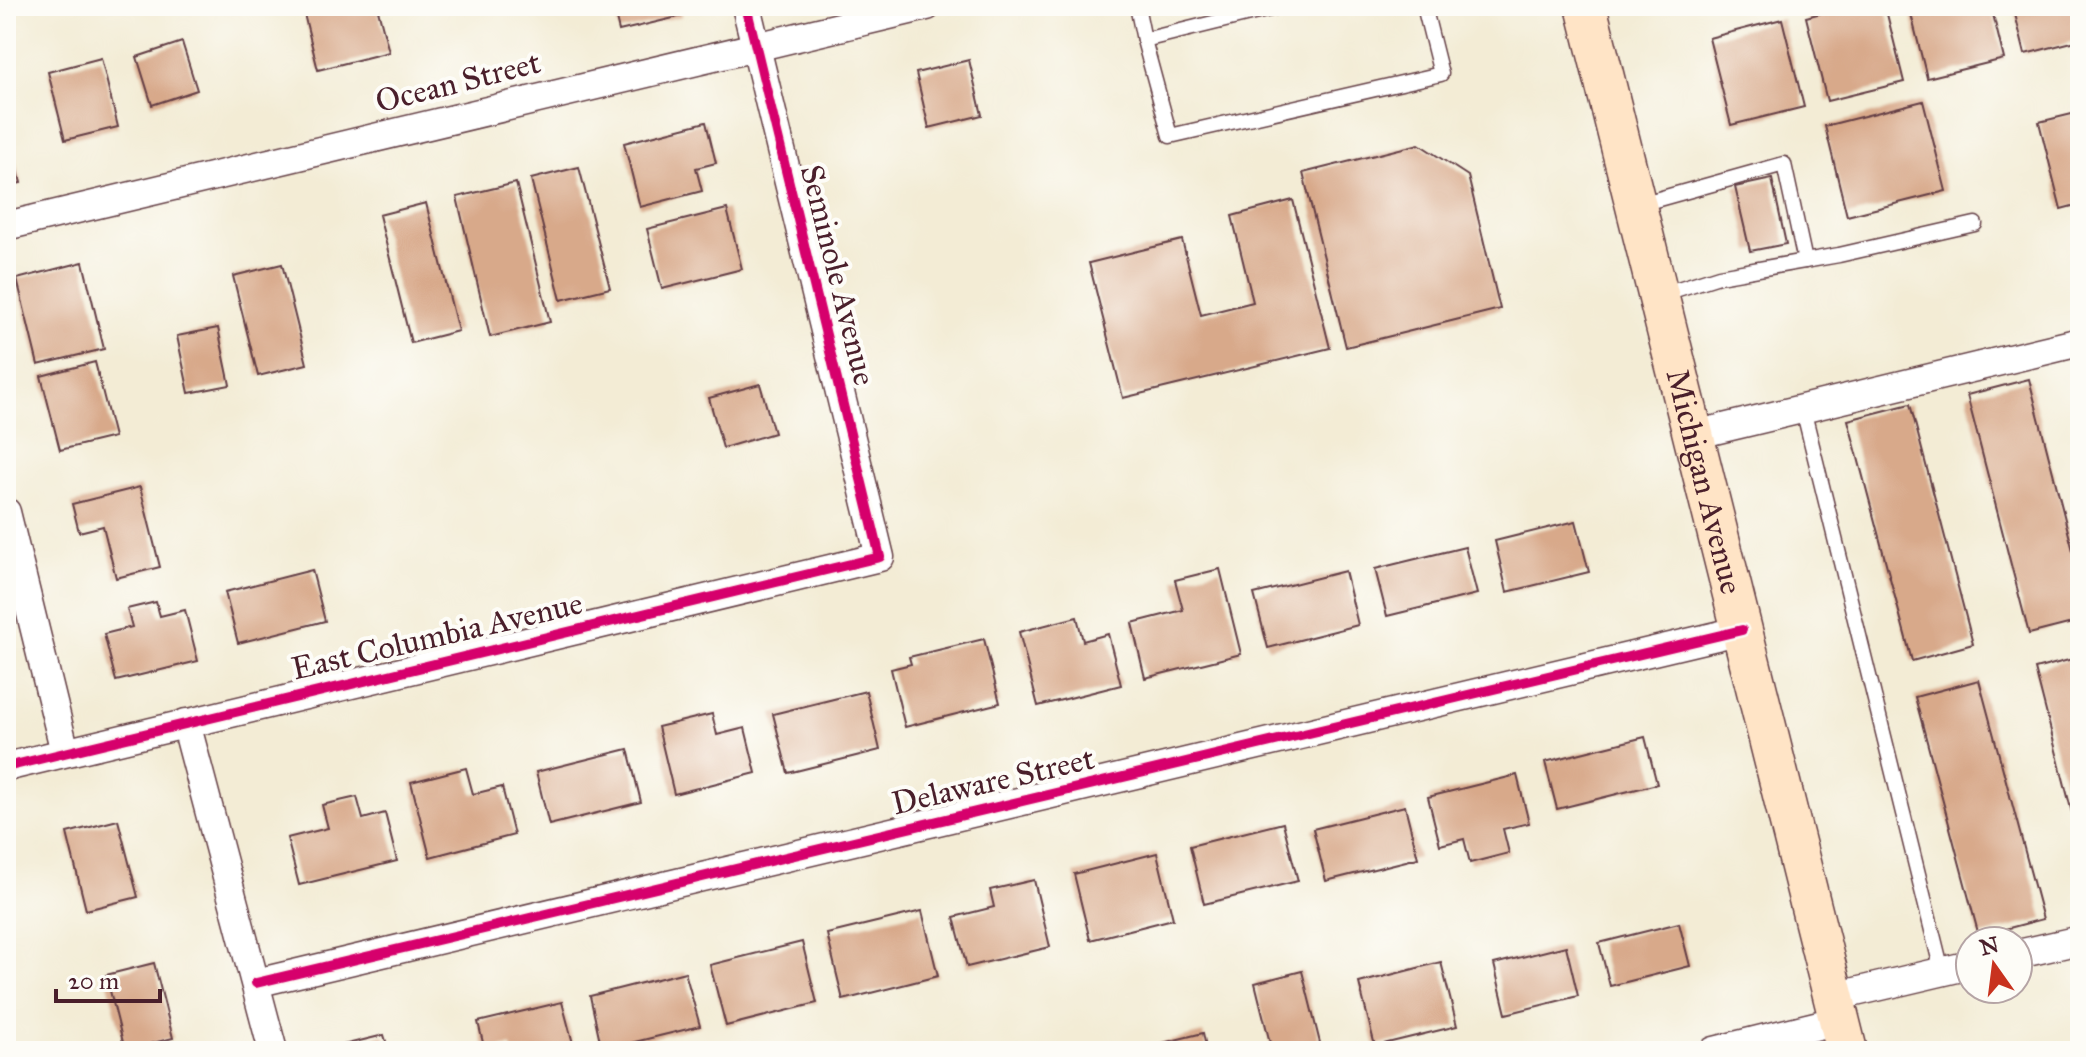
<svg xmlns="http://www.w3.org/2000/svg" width="2086" height="1057" viewBox="0 0 2086 1057" font-family="'IM FELL Great Primer',serif">
	<style>
		.building { fill: #d8a98a }
		.lines { fill: none; stroke-linecap: round; stroke-linejoin: round }
		.service-casing { stroke: #633e44; stroke-width: 17 }
		.minor-casing { stroke: #633e44; stroke-width: 31 }
		.secondary-casing { stroke: #633e44; stroke-width: 43 }
		.service { stroke: #fff; stroke-width: 14 }
		.minor { stroke: #fff; stroke-width: 28 }
		.secondary { stroke: #ffe4c6; stroke-width: 40 }
		.cycleway-casing { stroke: #fdfcf7; stroke-width: 15 }
		.cycleway { stroke: #d6006c; stroke-width: 10 }
		.labels { text-anchor: middle; dominant-baseline: central; stroke-width: 8; stroke-linejoin: round; paint-order: stroke }
		.street-label { font-size: 32px; fill: #4a1f2b; stroke: #fdfcf7 }
	</style>
	<rect width="100%" height="100%" fill="#fdfcf7"/>
	<filter id="ink" filterUnits="userSpaceOnUse"><feTurbulence type="fractalNoise" baseFrequency=".0125" numOctaves="2"/><feDisplacementMap in="SourceGraphic" scale="16" xChannelSelector="R" yChannelSelector="G"/><feConvolveMatrix kernelMatrix="1 2 1 2 8 2 1 2 1" color-interpolation-filters="sRGB"/></filter>
	<filter id="wash" filterUnits="userSpaceOnUse"><feTurbulence type="fractalNoise" baseFrequency=".006" numOctaves="4" result="noise"/><feDisplacementMap in="SourceGraphic" scale="32" xChannelSelector="R" yChannelSelector="G"/><feGaussianBlur stdDeviation="1.8" result="paint"/><feColorMatrix in="noise" values="0 0 0 0 0 0 0 0 0 0 0 0 0 0 0 0 0 1.4 0 .05"/><feComposite in="paint" operator="in"/></filter>
	<g filter="url(#wash)">
		<rect width="100%" height="100%" fill="#f3ecd5"/>
		<g id="blocks">
			<!-- building -->
			<g class="building">
				<path d="M 302,6 L 377,6 L 389,52 L 318,70 Z"/>
				<path d="M 613,6 L 679,6 L 682,16 L 619,31 Z"/>
				<path d="M 1848,6 L 1885,6 L 1904,82 L 1827,101 L 1806,17 Z"/>
				<path d="M 1909,6 L 1991,6 L 2004,59 L 1927,78 Z"/>
				<path d="M 2013,6 L 2080,6 L 2080,40 L 2025,54 Z"/>
				<path d="M 1782,19 L 1804,107 L 1731,125 L 1709,38 Z"/>
				<path d="M 182,42 L 197,90 L 152,105 L 137,57 Z"/>
				<path d="M 101,58 L 118,127 L 65,140 L 48,72 Z"/>
				<path d="M 969,60 L 982,115 L 929,128 L 916,73 Z"/>
				<path d="M 1923,101 L 1946,191 L 1847,216 L 1825,126 Z"/>
				<path d="M 2080,112 L 2080,204 L 2061,209 L 2039,122 Z"/>
				<path d="M 706,122 L 716,163 L 696,168 L 702,191 L 640,207 L 624,143 Z"/>
				<path d="M 7,126 L 21,183 L 6,186 L 6,127 Z"/>
				<path d="M 1419,144 L 1468,176 L 1500,309 L 1346,347 L 1303,173 Z"/>
				<path d="M 579,167 L 610,288 L 561,300 L 531,179 Z"/>
				<path d="M 1772,179 L 1786,244 L 1750,251 L 1735,187 Z"/>
				<path d="M 516,183 L 550,322 L 490,337 L 457,197 Z"/>
				<path d="M 1293,200 L 1330,348 L 1123,398 L 1089,263 L 1182,240 L 1201,315 L 1253,302 L 1232,216 Z"/>
				<path d="M 426,203 L 458,331 L 411,343 L 379,215 Z"/>
				<path d="M 727,209 L 742,269 L 662,289 L 647,229 Z"/>
				<path d="M 83,262 L 104,349 L 38,365 L 17,279 Z"/>
				<path d="M 282,264 L 307,364 L 258,376 L 233,276 Z"/>
				<path d="M 218,328 L 230,385 L 189,393 L 177,336 Z"/>
				<path d="M 95,362 L 114,437 L 60,450 L 41,376 Z"/>
				<path d="M 2029,379 L 2080,578 L 2080,621 L 2029,634 L 1967,395 Z"/>
				<path d="M 760,384 L 774,433 L 723,448 L 709,398 Z"/>
				<path d="M 1910,404 L 1973,644 L 1912,661 L 1848,420 Z"/>
				<path d="M 140,487 L 160,567 L 116,578 L 103,526 L 79,532 L 72,504 Z"/>
				<path d="M 1576,521 L 1589,572 L 1507,592 L 1495,541 Z"/>
				<path d="M 1465,547 L 1477,594 L 1387,616 L 1375,569 Z"/>
				<path d="M 1220,569 L 1241,654 L 1145,678 L 1132,623 L 1183,610 L 1175,580 Z"/>
				<path d="M 312,570 L 325,621 L 238,643 L 225,592 Z"/>
				<path d="M 1345,571 L 1358,625 L 1268,648 L 1254,594 Z"/>
				<path d="M 156,602 L 160,616 L 185,610 L 198,661 L 116,681 L 104,634 L 132,627 L 127,609 Z"/>
				<path d="M 1077,617 L 1083,641 L 1108,634 L 1121,685 L 1038,706 L 1019,632 Z"/>
				<path d="M 984,639 L 1000,703 L 905,727 L 891,669 L 911,664 L 909,657 Z"/>
				<path d="M 2080,657 L 2080,840 L 2079,840 L 2035,669 Z"/>
				<path d="M 1979,680 L 2043,919 L 1979,936 L 1915,697 Z"/>
				<path d="M 866,691 L 880,750 L 788,773 L 773,714 Z"/>
				<path d="M 712,714 L 717,735 L 745,728 L 756,773 L 674,794 L 658,727 Z"/>
				<path d="M 1645,737 L 1657,784 L 1557,809 L 1545,762 Z"/>
				<path d="M 628,749 L 641,802 L 549,825 L 536,772 Z"/>
				<path d="M 466,768 L 473,794 L 502,787 L 514,835 L 430,857 L 411,782 Z"/>
				<path d="M 1517,775 L 1529,823 L 1503,829 L 1509,853 L 1470,863 L 1464,839 L 1440,845 L 1428,797 Z"/>
				<path d="M 357,797 L 363,819 L 385,813 L 397,861 L 299,885 L 287,838 L 328,828 L 322,805 Z"/>
				<path d="M 1405,806 L 1418,858 L 1326,881 L 1313,829 Z"/>
				<path d="M 118,820 L 138,897 L 86,910 L 67,833 Z"/>
				<path d="M 1283,823 L 1298,881 L 1204,904 L 1190,846 Z"/>
				<path d="M 1157,853 L 1173,919 L 1090,940 L 1074,874 Z"/>
				<path d="M 1034,880 L 1050,947 L 967,967 L 954,917 L 994,907 L 990,890 Z"/>
				<path d="M 922,911 L 938,976 L 843,1000 L 827,934 Z"/>
				<path d="M 1679,923 L 1690,966 L 1610,986 L 1599,943 Z"/>
				<path d="M 802,942 L 817,1003 L 726,1026 L 710,965 Z"/>
				<path d="M 1566,946 L 1578,996 L 1506,1014 L 1494,964 Z"/>
				<path d="M 1441,962 L 1457,1026 L 1375,1046 L 1359,983 Z"/>
				<path d="M 154,963 L 173,1038 L 125,1050 L 106,975 Z"/>
				<path d="M 1302,971 L 1322,1051 L 1272,1051 L 1255,983 Z"/>
				<path d="M 685,972 L 700,1026 L 602,1050 L 590,996 Z"/>
				<path d="M 562,1002 L 575,1051 L 512,1051 L 511,1046 L 485,1051 L 478,1022 Z"/>
				<path d="M 1203,1033 L 1207,1051 L 1134,1051 L 1134,1050 Z"/>
				<path d="M 384,1035 L 389,1051 L 340,1051 L 339,1046 Z"/>
			</g>
		</g>
	</g>
	<g filter="url(#ink)">
		<use href="#blocks" fill-opacity="0" stroke="#633e44" stroke-width="2"/>
		<g class="lines">
			<defs>
				<g id="service">
					<path d="M 1137,6 L 1144,40 L 1170,136 L 1441,74 L 1424,6"/>
					<path d="M 1694,7 L 1697,6"/>
					<path d="M 1144,40 L 1282,6"/>
					<path d="M 1637,205 L 1784,164 L 1805,261"/>
					<path d="M 1659,295 L 1719,276 L 1839,255 L 1975,224"/>
					<path d="M 1803,409 L 1942,971"/>
				</g>
				<g id="minor">
					<path d="M 6,226 L 927,6"/>
					<path d="M 1694,435 L 2080,342"/>
					<path d="M 6,512 L 65,752"/>
					<path d="M 186,723 L 273,1051"/>
					<path d="M 6,767 L 880,557 L 746,6"/>
					<path d="M 2018,954 L 2080,940"/>
					<path d="M 256,983 L 1742,630"/>
					<path d="M 1834,997 L 1970,965"/>
					<path d="M 1714,1051 L 1839,1020"/>
				</g>
				<g id="secondary">
					<path id="s1" d="M 1586,6 L 1847,1051"/>
				</g>
			</defs>
			<!-- service casing -->
			<use href="#service" class="service-casing"/>
			<!-- minor casing -->
			<use href="#minor" class="minor-casing"/>
			<!-- secondary casing -->
			<use href="#secondary" class="secondary-casing"/>
			<!-- service -->
			<use href="#service" class="service"/>
			<!-- minor -->
			<use href="#minor" class="minor"/>
			<!-- secondary -->
			<use href="#secondary" class="secondary"/>
			<defs>
				<g id="cycleway">
					<path d="M 6,767 L 880,557 L 746,6"/>
					<path d="M 256,983 L 1742,630"/>
				</g>
			</defs>
			<!-- cycleway casing -->
			<use href="#cycleway" class="cycleway-casing"/>
			<!-- cycleway -->
			<use href="#cycleway" class="cycleway"/>
		</g>
	</g>
	<g class="labels">
		<!-- street labels -->
		<g class="street-label">
			<text transform="translate(458 82) rotate(-14)">Ocean Street</text>
			<text transform="translate(838 275) rotate(76)">Seminole Avenue</text>
			<text stroke="none"><textPath href="#s1" startOffset="490">Michigan Avenue</textPath></text>
			<text transform="translate(437 636) rotate(-13)">East Columbia Avenue</text>
			<text transform="translate(993 781) rotate(-13)">Delaware Street</text>
		</g>
	</g>
	<!-- margin -->
	<rect width="2086" height="1057" fill="none" stroke="#fdfcf7" stroke-width="32"/>
	<!-- north arrow -->
	<g transform="translate(1994 965) rotate(346)"><circle r="38" fill="#fdfcf7" stroke="#b5a4a5" stroke-width="2"/>
	<path d="M0-6L14 30L0 20L-14 30Z" fill="#c8321e"/>
	<text y="-12" font-size="22" font-weight="bold" text-anchor="middle" fill="#4a1f2b">N</text>
	</g>
	<!-- scale -->
	<path d="M56 989v12h104v-12" fill="none" stroke="#4a1f2b" stroke-width="4"/>
	<text x="68" y="989" font-size="24" fill="#4a1f2b" stroke="#fdfcf7" stroke-width="6" paint-order="stroke">20 m</text>
</svg>
